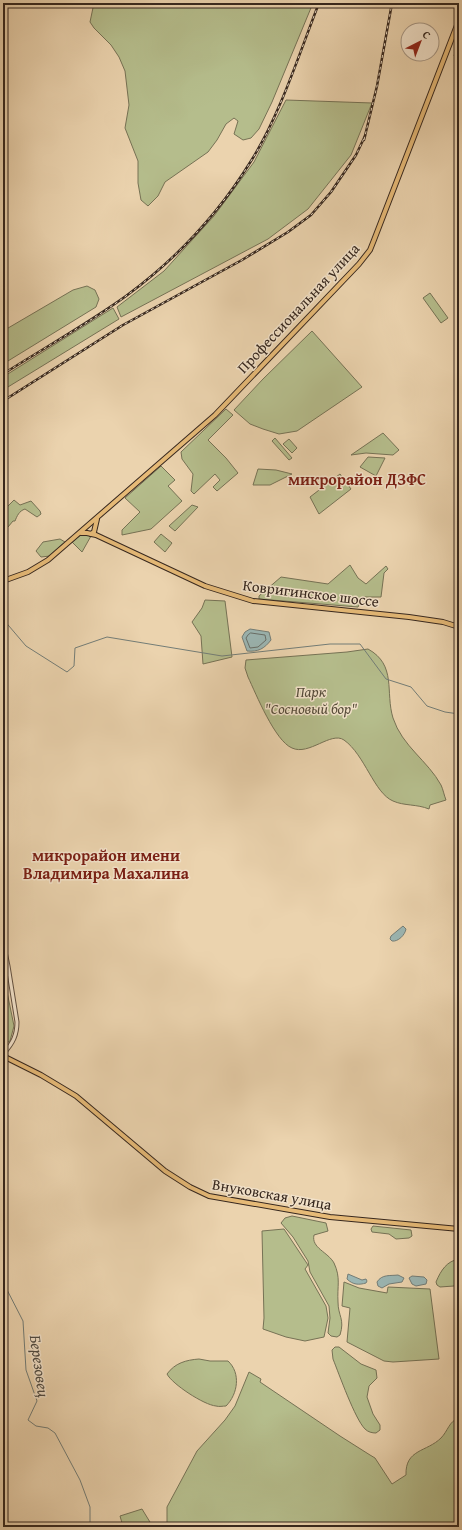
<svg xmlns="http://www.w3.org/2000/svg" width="462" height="1530" viewBox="0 0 462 1530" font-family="'Gentium Book Plus',serif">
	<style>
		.green { fill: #b5bd8c; stroke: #767255 }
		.water { fill: #9bb6b3; stroke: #737d77 }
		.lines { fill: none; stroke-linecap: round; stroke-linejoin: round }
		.shore { stroke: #686e68; stroke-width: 1 }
		.stream { stroke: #737d77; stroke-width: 1 }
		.minor-casing { stroke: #635242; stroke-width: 5 }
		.major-casing { stroke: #36271e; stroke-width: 6 }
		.minor { stroke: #f2e2ca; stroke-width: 3 }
		.major { stroke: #e6ba77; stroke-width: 4 }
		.rail-casing { stroke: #36271e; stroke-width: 2.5 }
		.rail { stroke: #f2e2ca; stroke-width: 1; stroke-dasharray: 3; stroke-linecap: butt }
		.labels { text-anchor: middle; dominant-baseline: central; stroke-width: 3; stroke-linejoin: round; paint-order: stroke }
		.street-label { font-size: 15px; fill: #36271e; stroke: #f2e2ca }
		.park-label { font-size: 15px; font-style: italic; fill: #564c3a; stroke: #f2e2ca }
		.neighbourhood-label { font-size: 16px; font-weight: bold; fill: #7a1f14; stroke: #f2e2ca }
		.water-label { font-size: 16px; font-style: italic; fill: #4f4b43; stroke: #f2e2ca }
	</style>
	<rect width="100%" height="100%" fill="#ebd3ae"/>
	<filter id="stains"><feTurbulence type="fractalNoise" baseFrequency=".005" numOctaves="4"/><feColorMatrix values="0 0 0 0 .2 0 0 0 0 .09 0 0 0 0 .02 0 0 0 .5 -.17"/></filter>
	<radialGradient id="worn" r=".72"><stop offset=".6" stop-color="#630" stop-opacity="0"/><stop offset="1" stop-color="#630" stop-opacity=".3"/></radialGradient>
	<!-- green -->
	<g class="green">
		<path d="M 94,3 L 313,3 L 272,102 L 259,129 L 251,138 L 243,140 L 234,134 L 238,121 L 234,118 L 226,124 L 217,140 L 208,152 L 165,182 L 158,196 L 148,206 L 141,200 L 138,183 L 138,161 L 125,128 L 129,105 L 125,71 L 119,57 L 111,45 L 94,28 L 90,22 Z"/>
		<path d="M 459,38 L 459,60 L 454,56 Z"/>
		<path d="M 286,100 L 372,103 L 351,155 L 308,209 L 268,239 L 121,317 L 117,307 L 164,271 L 214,216 L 254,162 Z"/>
		<path d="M 87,286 L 95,290 L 99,299 L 96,307 L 3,364 L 3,331 L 73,290 Z"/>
		<path d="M 430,293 L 448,318 L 441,323 L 423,298 Z"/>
		<path d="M 113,308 L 119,319 L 3,390 L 3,377 Z"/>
		<path d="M 312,331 L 362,387 L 297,431 L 279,434 L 263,429 L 250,424 L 234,410 L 263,379 Z"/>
		<path d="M 226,409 L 233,415 L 208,440 L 226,458 L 238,473 L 217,491 L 213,487 L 220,480 L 215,474 L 194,494 L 191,491 L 193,474 L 182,459 L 181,452 Z"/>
		<path d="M 383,433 L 399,450 L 393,455 L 366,453 L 351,455 Z"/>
		<path d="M 275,438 L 292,458 L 289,460 L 272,441 Z"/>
		<path d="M 289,439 L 297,448 L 292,453 L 283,444 Z"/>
		<path d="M 368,457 L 385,458 L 376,476 L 360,467 Z"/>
		<path d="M 161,466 L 175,480 L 168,486 L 182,501 L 151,529 L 122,535 L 122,530 L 140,512 L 125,498 Z"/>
		<path d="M 258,469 L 276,470 L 292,474 L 270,485 L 253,485 Z"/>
		<path d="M 340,474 L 351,489 L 319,514 L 310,497 Z"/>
		<path d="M 14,500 L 20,505 L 31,501 L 40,511 L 41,514 L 37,517 L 25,509 C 19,511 17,516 15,521 L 13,521 L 8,527 C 2,522 3,513 3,505 L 6,508 Z"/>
		<path d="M 192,505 L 198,507 L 175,531 L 169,526 Z"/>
		<path d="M 82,534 L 91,536 L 82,552 L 72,542 Z"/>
		<path d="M 161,534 L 172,543 L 165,552 L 154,542 Z"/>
		<path d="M 60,539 L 65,542 L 50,556 L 41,557 L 36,551 L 43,542 Z"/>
		<path d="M 350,565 L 358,578 L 366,584 L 386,566 L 388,569 L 384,573 L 381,597 L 363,597 L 358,607 L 259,599 L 259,596 L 281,577 L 328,584 Z"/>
		<path d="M 205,600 L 225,601 L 232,657 L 203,664 L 201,636 L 192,622 L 202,608 Z"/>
		<path d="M 368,649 C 397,665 385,692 393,718 C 402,746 428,761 441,785 C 443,789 444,795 446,800 L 430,805 L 429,809 C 417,804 404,806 393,801 C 374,793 365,755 344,740 C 331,731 309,756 292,748 C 275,741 256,694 248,677 L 245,668 L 246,660 L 347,652 Z"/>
		<path d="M 3,972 L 14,1026 L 10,1041 L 3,1045 Z"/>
		<path d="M 292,1216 L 326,1223 L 328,1231 L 314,1235 C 311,1248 328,1252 334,1263 C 341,1278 337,1286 338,1302 C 338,1316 345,1319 340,1335 L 337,1337 L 331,1336 L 328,1333 L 330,1318 L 329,1306 L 310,1272 L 308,1261 L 293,1237 L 281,1223 L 285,1218 Z"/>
		<path d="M 373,1226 L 411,1230 L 412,1236 L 409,1238 L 396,1239 L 389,1234 L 372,1232 L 371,1229 Z"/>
		<path d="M 284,1229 L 308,1265 L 305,1269 L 326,1306 L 328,1318 L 324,1337 L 305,1341 L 286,1337 L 263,1329 L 264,1318 L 262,1231 Z"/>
		<path d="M 459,1259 C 459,1268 459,1279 454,1286 L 440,1287 L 437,1285 L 436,1282 C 441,1270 447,1261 459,1259 Z"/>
		<path d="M 344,1282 L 359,1288 L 387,1293 L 388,1287 L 430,1289 L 439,1359 L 393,1362 L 384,1361 L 347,1342 L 350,1308 L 342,1306 Z"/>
		<path d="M 335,1347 L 339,1347 L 361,1364 L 376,1370 L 377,1378 L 369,1386 L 367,1397 L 373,1414 L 380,1425 L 380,1430 L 376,1433 C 372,1433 368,1432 365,1429 C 355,1419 339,1374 333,1359 L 332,1350 Z"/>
		<path d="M 199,1359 L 210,1361 L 228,1361 C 241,1373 238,1394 226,1406 C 223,1406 219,1407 216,1406 C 204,1405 172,1384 167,1374 C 175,1363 186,1360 199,1359 Z"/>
		<path d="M 249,1372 L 261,1379 L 260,1382 L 340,1436 L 370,1455 L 375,1458 L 392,1484 L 406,1475 C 405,1449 427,1452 441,1438 C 448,1431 449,1421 459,1418 L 459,1527 L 164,1527 L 167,1525 L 167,1507 L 197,1451 L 225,1420 L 235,1406 Z"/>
		<path d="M 142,1509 L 153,1527 L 112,1527 L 122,1523 L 120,1516 Z"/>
	</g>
	<!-- water -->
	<g class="water">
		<path d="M 250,629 L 269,632 L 271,640 C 264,649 258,652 247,651 L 242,637 L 245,632 Z"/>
		<path d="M 403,926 L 406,929 C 405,935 398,942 392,941 L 390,939 L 391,936 Z"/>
		<path d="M 348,1274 L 362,1280 L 366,1279 L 367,1281 L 366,1283 C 359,1285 353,1285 347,1279 Z"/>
		<path d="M 398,1275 L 404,1278 L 402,1282 L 389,1284 L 382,1288 L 378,1286 L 377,1282 C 382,1274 390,1276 398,1275 Z"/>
		<path d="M 412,1276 L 424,1277 L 427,1280 L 426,1284 L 416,1286 L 412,1284 L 409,1278 Z"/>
	</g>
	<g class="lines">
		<!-- shore -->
		<path class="shore" d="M 251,633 L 265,635 L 266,640 L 258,647 L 250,648 L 246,638 L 248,635 Z"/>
		<!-- stream -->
		<g class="stream">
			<path d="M 3,619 L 26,646 L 67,672 L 74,666 L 75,648 L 107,637 L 222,656 L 330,644 L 360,644 L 386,679 L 411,687 L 427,706 L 445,712 L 459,714"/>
			<path d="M 3,1282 L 23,1321 L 26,1370 L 37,1401 L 28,1420 L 36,1426 L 48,1428 L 55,1433 L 80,1480 L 90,1507 L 90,1527"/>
		</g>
		<defs>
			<path id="minor" d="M 3,942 L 8,966 L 17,1022 C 17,1035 13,1043 4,1053"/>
			<g id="major">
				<path d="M 81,533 L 87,533 L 96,535 L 205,586 L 253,601 L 409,617 L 443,622 L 459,627"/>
				<path d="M 91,534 L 94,532 L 97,519"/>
				<path d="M 3,581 L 28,572 L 48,560 L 215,415 L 359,264 L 370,250 L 374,240 L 459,20"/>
				<path d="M 3,1052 L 5,1055 L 3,1058"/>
				<path d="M 5,1057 L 41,1075 L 76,1096 L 165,1171 L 190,1187 L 209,1196 L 330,1217 L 459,1229"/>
			</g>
		</defs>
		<!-- minor casing -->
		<use href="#minor" class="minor-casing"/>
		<!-- major casing -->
		<use href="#major" class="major-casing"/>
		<!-- minor -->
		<use href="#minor" class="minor"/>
		<!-- major -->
		<use href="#major" class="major"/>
		<defs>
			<g id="rail">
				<path d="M 364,140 L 377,86 L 392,3"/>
				<path d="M 3,374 C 44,348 87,324 126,296 C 175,260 219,213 251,161 C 280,115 299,54 319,3"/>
				<path d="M 3,401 L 123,325 L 242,260 L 288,232 L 311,215 L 331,192 L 356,155 L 365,136"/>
			</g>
		</defs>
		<!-- rail casing -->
		<use href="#rail" class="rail-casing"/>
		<!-- rail -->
		<use href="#rail" class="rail"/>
	</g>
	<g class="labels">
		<!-- street labels -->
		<g class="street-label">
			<text transform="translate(298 308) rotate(-47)">Профессиональная улица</text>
			<text transform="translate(311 593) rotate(7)">Ковригинское шоссе</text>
			<text transform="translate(272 1194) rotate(10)">Внуковская улица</text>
		</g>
		<!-- park labels -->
		<g class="park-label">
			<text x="311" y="691">Парк<tspan x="311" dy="17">"Сосновый бор"</tspan></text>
		</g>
		<!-- neighbourhood labels -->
		<g class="neighbourhood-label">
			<text x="357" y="479">микрорайон ДЗФС</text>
			<text x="106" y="855">микрорайон имени<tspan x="106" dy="18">Владимира Махалина</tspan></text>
		</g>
		<!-- water labels -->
		<g class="water-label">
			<text transform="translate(40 1366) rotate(82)">Березовец</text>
		</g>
	</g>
	<!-- margin -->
	<rect width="462" height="1530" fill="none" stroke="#ebd3ae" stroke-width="16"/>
	<rect x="4" y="4" width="454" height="1522" fill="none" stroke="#36271e" stroke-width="2"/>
	<rect x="8" y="8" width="446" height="1514" fill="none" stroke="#36271e"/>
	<!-- north arrow -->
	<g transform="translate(420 42) rotate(42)"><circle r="19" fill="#f2e2ca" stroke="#a79785"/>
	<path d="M0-3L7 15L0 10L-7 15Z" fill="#8f2418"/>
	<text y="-6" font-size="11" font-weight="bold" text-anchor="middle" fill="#36271e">С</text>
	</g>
	<rect width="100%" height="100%" filter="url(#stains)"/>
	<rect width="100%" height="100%" fill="url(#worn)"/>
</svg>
